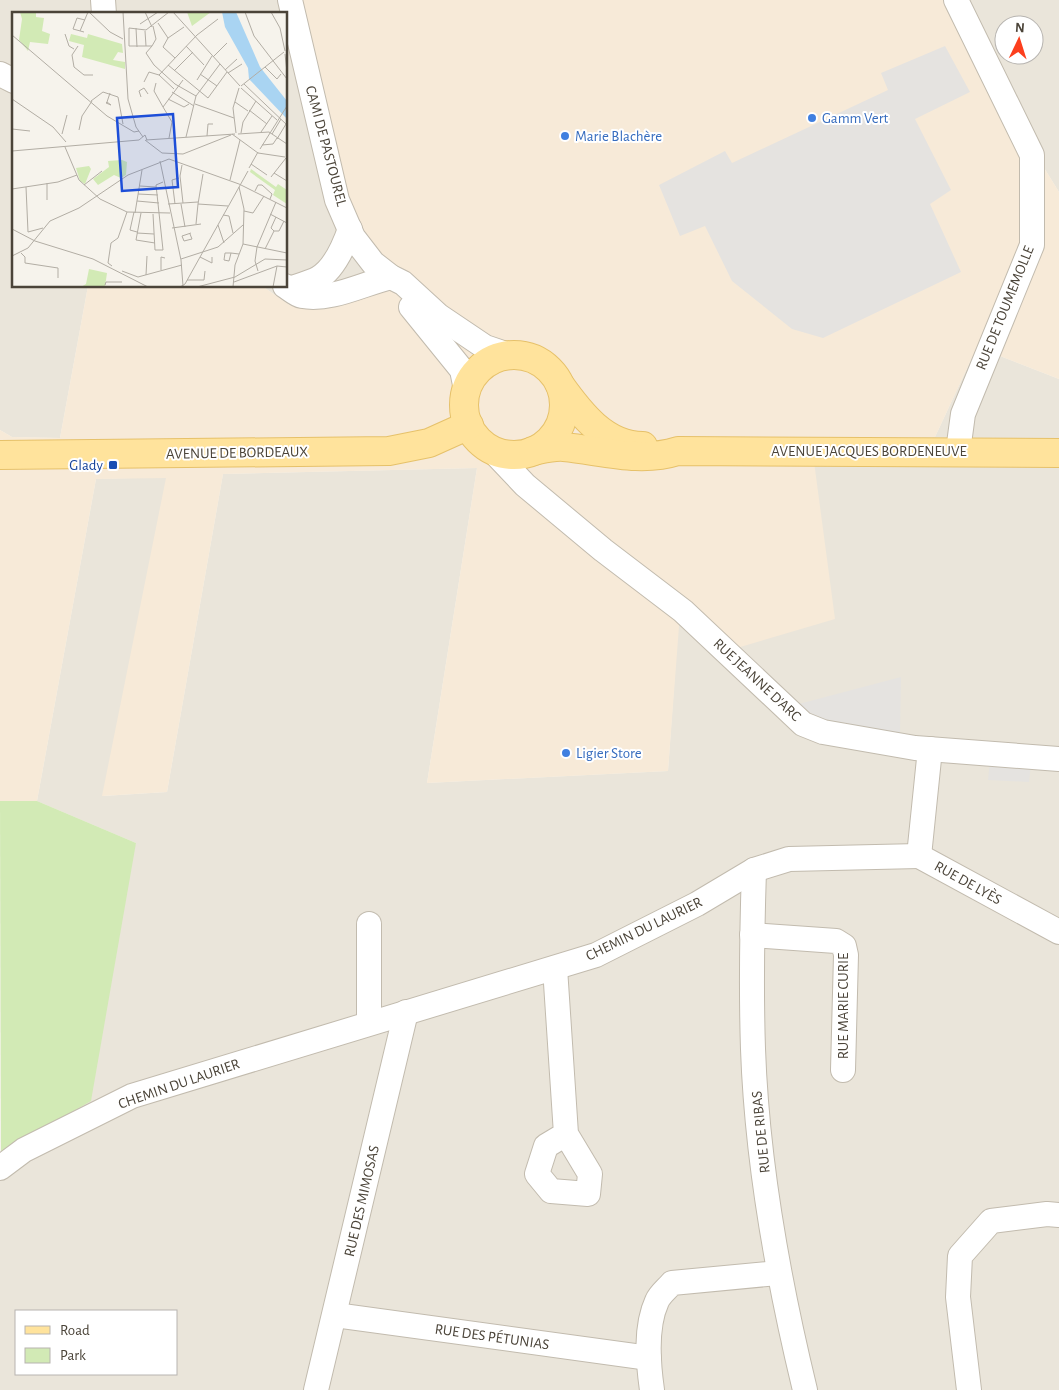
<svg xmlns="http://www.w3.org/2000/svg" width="1059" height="1390" viewBox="0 0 1059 1390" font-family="'Alegreya Sans',sans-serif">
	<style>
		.residential { fill: #eae5da; fill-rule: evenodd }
		.commercial { fill: #f7ead8 }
		.green { fill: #d2eab5 }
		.parking { fill: #e5e3e0 }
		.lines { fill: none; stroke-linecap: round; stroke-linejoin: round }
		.minor-casing { stroke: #c2bbae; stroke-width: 26 }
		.major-casing { stroke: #e6c16a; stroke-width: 30 }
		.minor { stroke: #fff; stroke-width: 24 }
		.major { stroke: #ffe39c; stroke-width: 28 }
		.shop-dot { fill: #3f7fe0; stroke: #fff; stroke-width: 2 }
		.transit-dot { fill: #1a4fb4; stroke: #fff; stroke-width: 2 }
		.labels { text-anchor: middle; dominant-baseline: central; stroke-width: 4; stroke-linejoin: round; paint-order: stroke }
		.shop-label { font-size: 15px; fill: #366cbe; stroke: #fff; text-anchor: start }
		.street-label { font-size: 15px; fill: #4b4439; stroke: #fff }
		.transit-label { font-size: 15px; fill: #164399; stroke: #fff; text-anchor: end }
		.inset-road { fill: none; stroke: #b2ada4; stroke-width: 1 }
		.view { fill: #1d4ed8; fill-opacity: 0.15; stroke: #1d4ed8; stroke-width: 2.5 }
		.inset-edge { fill: none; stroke: #4b4439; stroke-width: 2.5 }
	</style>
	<rect width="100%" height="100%" fill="#f6f3ec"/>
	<!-- residential -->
	<g class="residential">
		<path d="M 0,0 L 302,0 L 345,192 L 391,291 L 291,306 L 262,286 L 286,286 L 286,14 L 14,14 L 14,286 L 88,286 L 60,438 L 12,437 L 0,430 Z"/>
		<path d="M 946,0 L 1059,0 L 1059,192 L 994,87 ZM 1004,25 L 1034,25 L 1034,55 L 1004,55 Z"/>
		<path d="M 977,347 L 1059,379 L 1059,1390 L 0,1390 L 0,1152 L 2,1153 L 136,843 L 37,801 L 96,479 L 167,477 L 103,796 L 167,792 L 223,474 L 477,468 L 427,783 L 668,771 L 680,600 L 811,439 L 935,437 ZM 16,1311 L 176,1311 L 176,1374 L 16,1374 Z"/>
	</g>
	<!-- commercial -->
	<path class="commercial" d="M 302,0 L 946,0 L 994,87 L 1059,192 L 1059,379 L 977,347 L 935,437 L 811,439 L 835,619 L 737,648 L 681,600 L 668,771 L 427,783 L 477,468 L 223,474 L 167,792 L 102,796 L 166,478 L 96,479 L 37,801 L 0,801 L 0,430 L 12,437 L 60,438 L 88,286 L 262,286 L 291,306 L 391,291 L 345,192 Z"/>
	<!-- green -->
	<path class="green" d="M 0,801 L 37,801 L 136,843 L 91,1101 L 1,1153 Z"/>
	<!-- parking -->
	<g class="parking">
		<path d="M 945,46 L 970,92 L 915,119 L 951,190 L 930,204 L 961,272 L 823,338 L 792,329 L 732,281 L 705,226 L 680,236 L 659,185 L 725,151 L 732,163 L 888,90 L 881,73 Z"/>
		<path d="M 901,677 L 900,737 L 821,726 L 795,705 Z"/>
		<path d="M 990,761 L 1031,765 L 1029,782 L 988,780 Z"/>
	</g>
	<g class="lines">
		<defs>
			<g id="minor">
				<path d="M 103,0 L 104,14"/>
				<path d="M 290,0 L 337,200 L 353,237 L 373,263 L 391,277 L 403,283 L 439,316 L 485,347 L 509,355"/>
				<path d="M 956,0 L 1032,155 L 1032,245 L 963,414 L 958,451"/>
				<path d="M 0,74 L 14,81"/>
				<path d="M 285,286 C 290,289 296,295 302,296 C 332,301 362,284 391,277"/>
				<path d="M 290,289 C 299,285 309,283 317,279 C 334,270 344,246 350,229"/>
				<path d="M 411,307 L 462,370 L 466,390"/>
				<path d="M 490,448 L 525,485 L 603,550 L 683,611 L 803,724 L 823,732 L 915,748 L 1059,759"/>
				<path d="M 919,856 L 1059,932"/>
				<path d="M 919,856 L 930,749"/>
				<path d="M 754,870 C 752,930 751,989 753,1049 C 757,1164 778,1279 805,1390"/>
				<path d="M 752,935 L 836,941 L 844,946 L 846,955 L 843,1070"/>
				<path d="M 555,968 L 566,1134 L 590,1174 L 588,1194 L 551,1191 L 537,1174 L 546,1146 L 566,1134"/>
				<path d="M 369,1023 L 369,924"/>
				<path d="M 0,1168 L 24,1150 L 132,1096 L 596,955 L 697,904 L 754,870 L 789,859 L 919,856"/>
				<path d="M 335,1315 L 649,1358"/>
				<path d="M 316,1390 L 406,1012"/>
				<path d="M 652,1390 C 648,1362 645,1327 657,1301 C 660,1294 667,1289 672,1283 L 778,1273"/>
				<path d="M 969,1390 L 958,1297 L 960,1256 L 991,1221 L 1047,1214 L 1059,1215"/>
			</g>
			<g id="major">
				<circle cx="514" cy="405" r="50"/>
				<path d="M 560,385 C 580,413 605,446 643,446"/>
				<path d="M 533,451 C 543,449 554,446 564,447 C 603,451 640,463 678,451 L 1059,453"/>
				<path d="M 0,455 L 389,451 L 429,443 L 469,425"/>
			</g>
		</defs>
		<!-- minor casing -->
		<use href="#minor" class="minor-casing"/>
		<!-- major casing -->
		<use href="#major" class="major-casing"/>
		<!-- minor -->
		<use href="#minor" class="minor"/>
		<!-- major -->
		<use href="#major" class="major"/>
	</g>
	<!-- markers -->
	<g class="shop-dot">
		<circle cx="812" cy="118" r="5"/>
		<circle cx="565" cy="136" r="5"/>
		<circle cx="566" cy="753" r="5"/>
	</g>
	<rect class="transit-dot" x="108" y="460" width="10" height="10" rx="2.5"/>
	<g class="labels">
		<!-- shop labels -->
		<g class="shop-label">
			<text x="822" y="118">Gamm Vert</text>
			<text x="575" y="136">Marie Blachère</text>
			<text x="576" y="753">Ligier Store</text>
		</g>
		<!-- street labels -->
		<g class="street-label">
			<text transform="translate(326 146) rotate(75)">CAMI DE PASTOUREL</text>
			<text transform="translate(1005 308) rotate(-68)">RUE DE TOUMEMOLLE</text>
			<text x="869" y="451">AVENUE JACQUES BORDENEUVE</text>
			<text transform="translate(237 453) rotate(-1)">AVENUE DE BORDEAUX</text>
			<text transform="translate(757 680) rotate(43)">RUE JEANNE D'ARC</text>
			<text transform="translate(968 883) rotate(29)">RUE DE LYÈS</text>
			<text transform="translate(644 929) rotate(-26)">CHEMIN DU LAURIER</text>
			<text transform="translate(843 1006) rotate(-90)">RUE MARIE CURIE</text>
			<text transform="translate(179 1084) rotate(-19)">CHEMIN DU LAURIER</text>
			<text transform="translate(761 1132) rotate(-96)">RUE DE RIBAS</text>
			<text transform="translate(362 1201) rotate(-77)">RUE DES MIMOSAS</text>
			<text transform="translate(492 1337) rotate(8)">RUE DES PÉTUNIAS</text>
		</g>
		<!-- transit labels -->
		<g class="transit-label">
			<text x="103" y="465">Glady</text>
		</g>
	</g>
	<!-- overview -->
	<g transform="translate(12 12)">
		<rect width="275" height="275" fill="#f6f3ec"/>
		<path d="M 8,0 L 24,0 L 24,5 L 32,6 L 30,19 L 38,22 L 36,32 L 18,30 L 16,39 L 7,28 L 10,7 ZM 175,0 L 199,0 L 180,14 ZM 59,22 L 75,26 L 76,22 L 110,32 L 111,41 L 106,40 L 101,48 L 113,50 L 113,57 L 70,45 L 72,33 L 57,29 ZM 110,148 L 115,150 L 114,163 L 109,166 L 102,163 L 86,173 L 81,167 L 97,155 L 96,149 ZM 77,154 L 79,157 L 73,172 L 68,169 L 64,156 ZM 239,157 L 264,175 L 266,172 L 275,178 L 275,192 L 261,183 L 263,178 L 238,160 ZM 77,257 L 95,261 L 93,275 L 69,275 L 74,272 Z" fill="#d2eab5"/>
		<path d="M 210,0 L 224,0 L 248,55 L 275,89 L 275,107 L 237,67 L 236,56 L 213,15 Z" fill="#a9d4f2"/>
		<path class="inset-road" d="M 77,0 L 98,20 L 111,27M 111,0 L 116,87 L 124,115 L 131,125M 133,0 L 140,15M 161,0 L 228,74M 233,0 L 242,24 L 275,67M 259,0 L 268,16 L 273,39M 146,11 L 156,26 L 172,15M 128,12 L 146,0M 141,14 L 144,27 L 140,34 L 117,34 L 117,16 L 134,18 L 157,0M 124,16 L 125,35M 68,19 L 76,0M 133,19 L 134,34M 72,20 L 61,17 L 65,6 L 73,8M 53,22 L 57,34 L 62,37M 0,23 L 95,104 L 122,120 L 127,119M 156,26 L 151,35 L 163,46M 66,34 L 60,43 L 62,55 L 72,63 L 81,63M 140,34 L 134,41 L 142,53 L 163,72 L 184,84M 174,34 L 192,53M 273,42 L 275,60M 201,45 L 215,31M 156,53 L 196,86 L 215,60M 253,55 L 265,67 L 269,62M 213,58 L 225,47M 162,59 L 181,40M 216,61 L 230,52M 188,62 L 205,74M 147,63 L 185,23 L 206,7M 147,63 L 162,77M 185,68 L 200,44M 132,70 L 137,60 L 147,63M 144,71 L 142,79 L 151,95M 232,72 L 275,113M 229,74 L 272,40M 229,76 L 265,108M 160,80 L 182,94M 129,85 L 127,79 L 132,76 L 136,82M 0,87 L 41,115 L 54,130M 156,87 L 172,95 L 177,92M 79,89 L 91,80 L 106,85 L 111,112M 95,90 L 99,93 L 94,91 L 95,90 L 98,81M 223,90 L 236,99M 183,92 L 222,106M 237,98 L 255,112M 0,117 L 18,119M 67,118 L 70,104 L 80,89M 249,120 L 260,104M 224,121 L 221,96 L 227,76M 229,121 L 231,110 L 244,89M 50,122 L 55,103M 220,122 L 246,141 L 273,145M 226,122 L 257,120 L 275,132M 260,122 L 269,107M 195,124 L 196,112 L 201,112M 174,125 L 184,84 L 208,52M 157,126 L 160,110 L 151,95 L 171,68M 265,127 L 274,112M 133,128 L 150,141 L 171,142 L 219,123M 134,128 L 223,122M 250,133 L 261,132 L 265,126M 53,135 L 67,168 L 88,187 L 115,200 L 158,201M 248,137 L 275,94M 0,139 L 127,128 L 133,123 L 135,128M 157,147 L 227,172 L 275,196M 148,149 L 169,248 L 171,274M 239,152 L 255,163M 170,153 L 168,164 L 171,191M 237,156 L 246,140M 262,161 L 275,169M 191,162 L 186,192 L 216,194M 259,165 L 274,146M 218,168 L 228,128M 35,171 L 35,188M 72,173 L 90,159M 128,174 L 144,175M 14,175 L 16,220 L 31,216M 0,177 L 46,170 L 65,163M 243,179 L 246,173 L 250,173 L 260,182 L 258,187M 126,182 L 146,183M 125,189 L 147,191M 156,192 L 186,190M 163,192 L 160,168 L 167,166M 169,192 L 173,215M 232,199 L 241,201 L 252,184M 122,200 L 118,218 L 125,220M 123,201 L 130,158M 129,201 L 124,228 L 143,231M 141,202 L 143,238 L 151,238 L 144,173 L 151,170M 258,202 L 275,211M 211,203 L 217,204 L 221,221M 264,205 L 259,216 L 262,219 L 267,219 L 272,209M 184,212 L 186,192M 206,213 L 212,231M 160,216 L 189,212M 0,217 L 23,229 L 81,247 L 136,275M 125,221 L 142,222M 178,222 L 180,227 L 172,229 L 170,224 L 179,221M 231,232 L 275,241M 253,237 L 262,219M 9,241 L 13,245 L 13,251 L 46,256 L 46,266M 219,241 L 217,249 L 212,248 L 213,241 L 219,241 L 227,242M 0,244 L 16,236 L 38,209 L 67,196 L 116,163 L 157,147M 188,245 L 200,251 L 200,245M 169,247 L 206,235 L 231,213M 100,254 L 96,251 L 99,231 L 106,226 L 115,200M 149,258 L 149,245 L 153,246M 110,259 L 126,265 L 170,253M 246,259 L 243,249 L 245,235 L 264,190M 134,263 L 135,244M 175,268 L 192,268 L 193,259M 222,270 L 265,254M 93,273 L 94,270 L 110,270M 168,275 L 173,272 L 236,159M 185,275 L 223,265 L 253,247 L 275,248M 221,275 L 223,253 L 231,232 L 232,197 L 227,175M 261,275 L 265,254 L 275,255"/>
		<path class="view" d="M 161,102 L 166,175 L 110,179 L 105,106 Z"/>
		<rect width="275" height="275" class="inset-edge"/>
	</g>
	<!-- legend -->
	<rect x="15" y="1310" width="162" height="65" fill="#ffffff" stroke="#b7b4b0"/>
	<rect x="25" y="1326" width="25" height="8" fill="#ffe39c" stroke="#b7b4b0"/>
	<text x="60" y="1335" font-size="15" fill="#4b4439">Road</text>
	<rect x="25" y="1348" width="25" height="15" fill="#d2eab5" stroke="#b7b4b0"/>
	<text x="60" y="1360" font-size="15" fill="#4b4439">Park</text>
	<!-- north arrow -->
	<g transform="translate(1019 40) rotate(4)"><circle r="24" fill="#ffffff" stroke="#b7b4b0"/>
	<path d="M0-4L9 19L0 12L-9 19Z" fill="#fc3f1d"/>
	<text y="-8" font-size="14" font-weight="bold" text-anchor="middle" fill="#4b4439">N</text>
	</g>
</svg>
